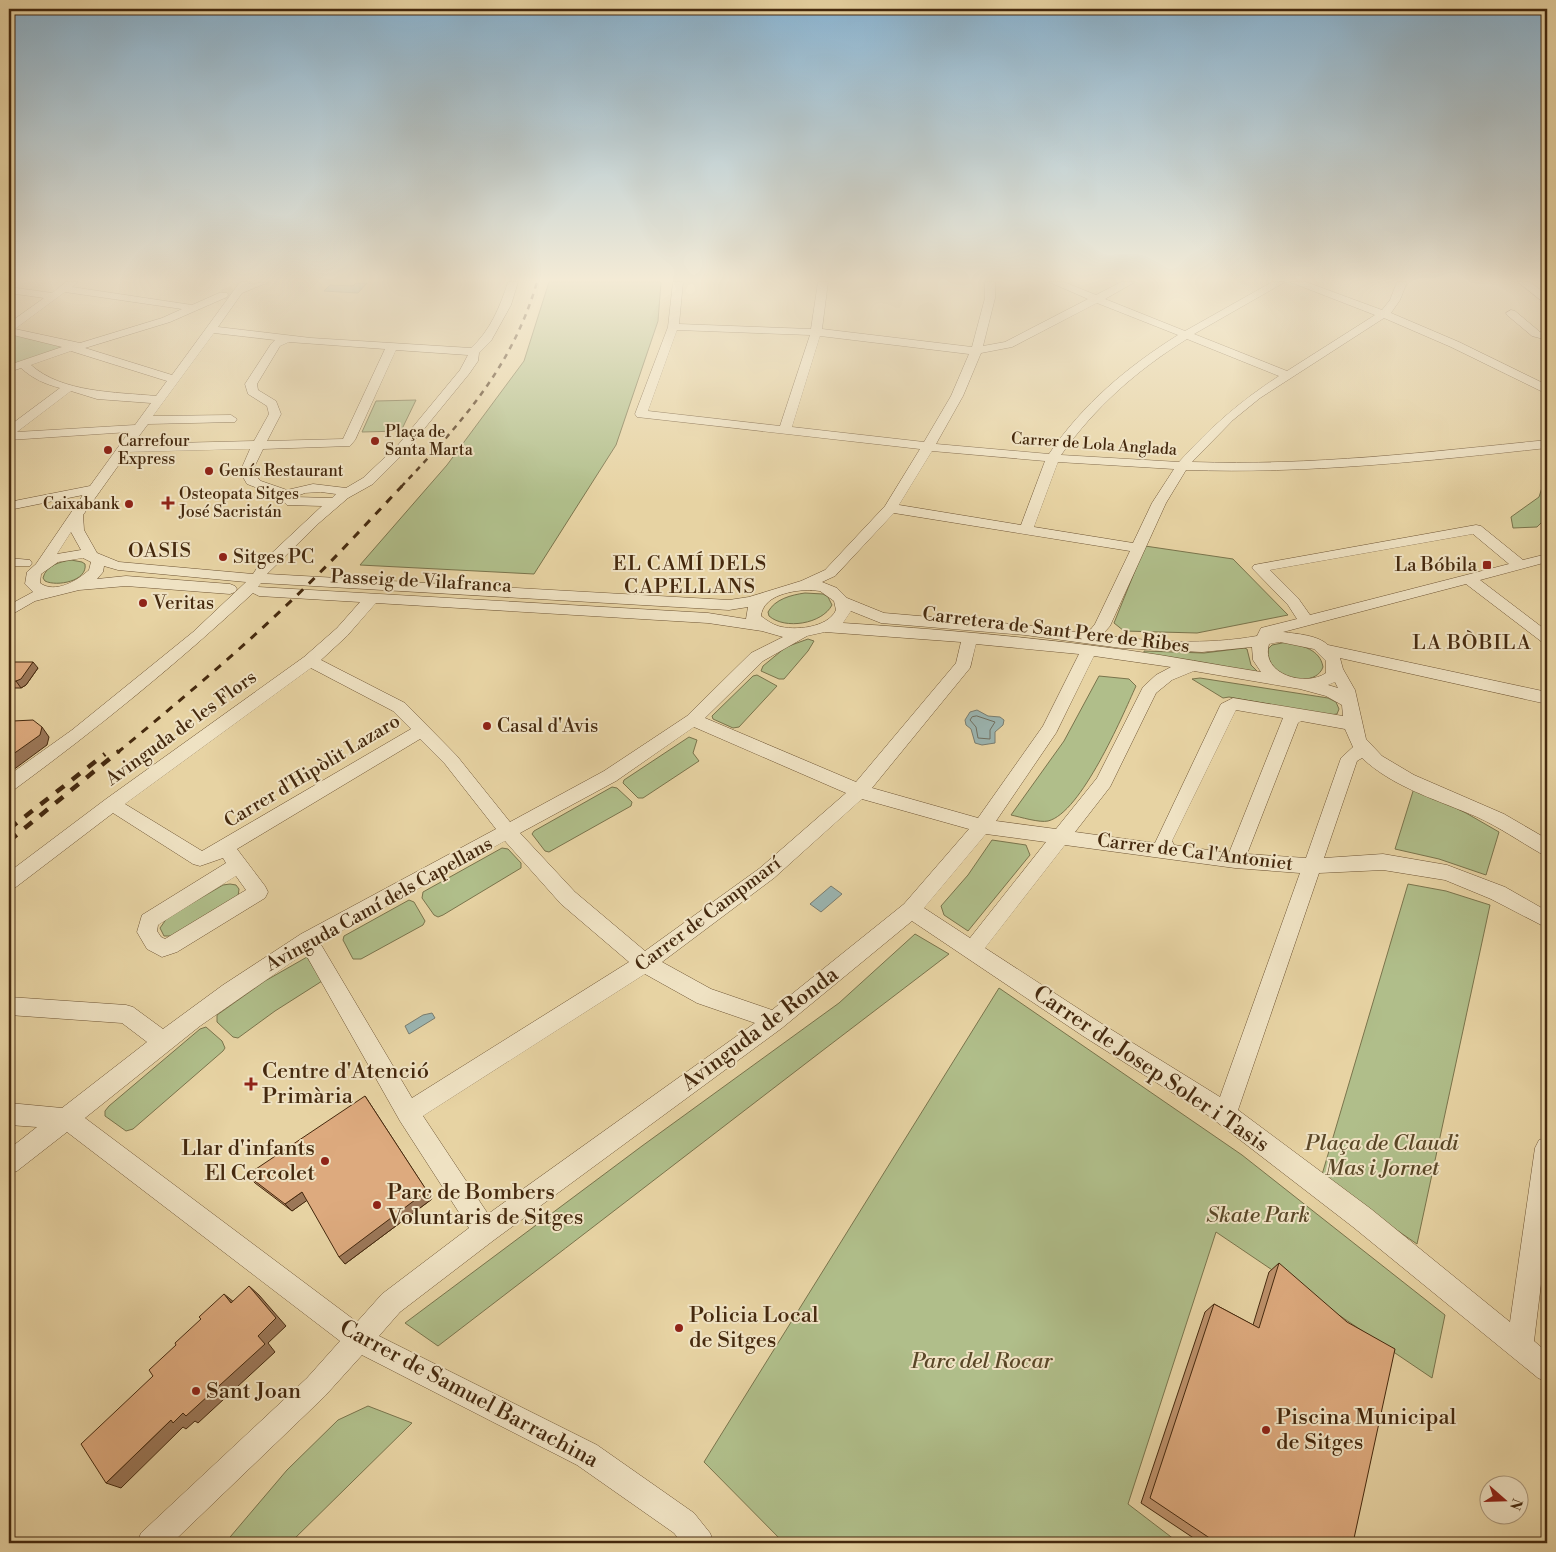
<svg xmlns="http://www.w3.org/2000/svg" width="1556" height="1552" viewBox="0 0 1556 1552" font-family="'Libre Bodoni',serif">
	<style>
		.green { fill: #b0be8a; stroke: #7a744c }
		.water { fill: #9bb5b1; stroke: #797d70 }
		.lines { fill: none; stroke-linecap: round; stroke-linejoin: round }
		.shore { stroke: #706f60; stroke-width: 1 }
		.minor-tunnel { stroke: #c7b185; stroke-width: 11; stroke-dasharray: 11 5.5; stroke-linecap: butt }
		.minor-casing { stroke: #6e5433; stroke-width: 1 }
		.minor { fill: #efe2c3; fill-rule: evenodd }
		.rail-far2 { stroke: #45290e; stroke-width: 2.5; stroke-dasharray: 5.5 5.5; stroke-linecap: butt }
		.rail-far1 { stroke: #45290e; stroke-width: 3; stroke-dasharray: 8 8; stroke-linecap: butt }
		.rail { stroke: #45290e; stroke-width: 4.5; stroke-dasharray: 10 10; stroke-linecap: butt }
		.wall { fill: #be926c; stroke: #45290e }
		.shaded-wall { fill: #9b7758; stroke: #45290e }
		.building { fill: #ddaa7e; stroke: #45290e }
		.poi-dot { fill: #8f2418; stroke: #efe2c3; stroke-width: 2 }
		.labels { text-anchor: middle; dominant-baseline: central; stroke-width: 4; stroke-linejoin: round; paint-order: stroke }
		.far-poi-label { font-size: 16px; fill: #45290e; stroke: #efe2c3; text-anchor: start }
		.far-street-label { font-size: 16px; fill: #45290e; stroke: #efe2c3 }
		.poi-label { font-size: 19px; fill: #45290e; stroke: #efe2c3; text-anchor: start }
		.street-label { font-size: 19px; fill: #45290e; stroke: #efe2c3 }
		.neighbourhood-label { font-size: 20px; letter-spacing: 1px; fill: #45290e; stroke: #efe2c3 }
		.near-street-label { font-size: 22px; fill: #45290e; stroke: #efe2c3 }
		.near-poi-label { font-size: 22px; fill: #45290e; stroke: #efe2c3; text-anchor: start }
		.near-park-label { font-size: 22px; font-style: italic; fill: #5a4727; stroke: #efe2c3 }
	</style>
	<rect width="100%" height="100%" fill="#e7d3a3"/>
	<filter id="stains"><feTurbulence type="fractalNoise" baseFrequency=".004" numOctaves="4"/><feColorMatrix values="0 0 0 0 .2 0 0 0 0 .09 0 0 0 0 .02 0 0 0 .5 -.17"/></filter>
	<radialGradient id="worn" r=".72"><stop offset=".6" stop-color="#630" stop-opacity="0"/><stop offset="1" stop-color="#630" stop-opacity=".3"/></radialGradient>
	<!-- green -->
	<g class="green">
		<path d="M 549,282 L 661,282 L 658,321 L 616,445 L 534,574 L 360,565 L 447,465 L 524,361 Z"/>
		<path d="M 9,333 L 65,346 L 59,352 L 9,367 Z"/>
		<path d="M 416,400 L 401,431 L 362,432 L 376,401 Z"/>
		<path d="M 1547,472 L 1547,517 L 1537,527 L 1513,528 L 1511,517 L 1539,497 Z"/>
		<path d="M 1145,546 L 1233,559 L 1288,615 L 1197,633 L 1124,631 L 1114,623 Z"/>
		<path d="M 71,560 L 82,562 L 85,564 C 88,581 57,587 45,581 L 43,578 C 46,565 60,562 71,560 Z"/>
		<path d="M 805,593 L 823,594 L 828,597 L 832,605 C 822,624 785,630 769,616 L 768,612 C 775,599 791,595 805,593 Z"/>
		<path d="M 808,639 L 814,641 L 808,651 L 784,679 L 779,679 L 761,671 L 763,666 L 786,647 Z"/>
		<path d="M 1287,642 C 1302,646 1320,649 1323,667 C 1317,684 1290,681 1278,671 C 1274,668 1271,664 1267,660 L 1268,649 L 1272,645 Z"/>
		<path d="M 1244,648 L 1247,649 L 1251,665 L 1258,672 L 1144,654 L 1144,651 L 1204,653 Z"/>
		<path d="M 757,675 L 777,686 L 739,727 L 733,728 L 713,719 L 712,716 L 753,676 Z"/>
		<path d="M 1099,676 L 1129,679 L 1136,686 C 1122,717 1081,813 1048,821 C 1040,823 1020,817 1011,815 L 1064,741 Z"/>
		<path d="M 1200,678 L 1328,698 L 1336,702 L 1339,709 L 1337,714 L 1329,715 L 1229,697 L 1223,698 L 1192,679 Z"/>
		<path d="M 689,737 L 697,740 L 693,753 L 699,761 L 643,798 L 638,798 L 623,783 L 624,780 Z"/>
		<path d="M 612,787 L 617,788 L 632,802 L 631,806 L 549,852 L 545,851 L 532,834 L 534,831 Z"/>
		<path d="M 1414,788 L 1466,813 L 1499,832 L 1486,875 L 1439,859 L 1395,849 Z"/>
		<path d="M 992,840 L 1026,845 L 1030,855 L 968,931 L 944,915 L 941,906 L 968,875 Z"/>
		<path d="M 502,848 L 508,849 L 521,863 L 521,868 L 443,915 L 438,917 L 434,915 L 422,898 L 423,892 Z"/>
		<path d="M 230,884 L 236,885 L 239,889 L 238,897 L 173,936 L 164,936 L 160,928 L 167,918 L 223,885 Z"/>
		<path d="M 1408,884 L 1446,891 L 1490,905 L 1417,1244 L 1321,1178 Z"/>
		<path d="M 409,900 L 414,902 L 425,921 L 423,925 L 361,959 L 353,959 L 343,940 L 344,936 Z"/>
		<path d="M 915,934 L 949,954 C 778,1084 608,1216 438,1346 L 405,1323 L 642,1146 L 839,1003 Z"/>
		<path d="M 307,957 L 322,981 L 319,983 L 275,1011 L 238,1038 L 233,1037 L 217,1022 L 217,1015 L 265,981 Z"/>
		<path d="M 999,988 L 1242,1155 L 1445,1315 L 1432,1378 L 1216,1232 L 1128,1504 L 1179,1543 L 784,1543 L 704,1462 Z"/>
		<path d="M 206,1027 L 222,1041 L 225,1048 L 223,1051 L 133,1129 L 126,1131 L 105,1116 L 105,1111 L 109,1106 L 200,1029 Z"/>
		<path d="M 368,1406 L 412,1423 L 290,1543 L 225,1543 L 287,1470 L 338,1420 Z"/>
	</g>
	<!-- water -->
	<g class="water">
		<path d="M 356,283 L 367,283 L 358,293 L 324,291 L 330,285 L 353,286 Z"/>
		<path d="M 977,710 L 988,716 L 1000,717 L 1004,720 L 1003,725 L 995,732 L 995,743 L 982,745 L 975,743 L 971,729 L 966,725 L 965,720 L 970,712 Z"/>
		<path d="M 831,886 L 842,894 L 821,912 L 810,904 Z"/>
		<path d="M 432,1013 L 435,1018 L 409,1034 L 405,1026 L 423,1015 Z"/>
	</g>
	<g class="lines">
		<!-- shore -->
		<path class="shore" d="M 977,716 L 995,722 L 990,730 L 990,739 L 978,738 L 976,727 L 970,720 L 972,717 Z"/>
		<!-- minor-tunnel -->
		<path class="minor-tunnel" d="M 223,295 L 256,282"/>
		<defs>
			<g id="minor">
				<path d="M 66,282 L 78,282 L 72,287 L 192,305 L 219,293 L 227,293 L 228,295 L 227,297 L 170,322 L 85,348 L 172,375 L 240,282 L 250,282 L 249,284 L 269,282 L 242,293 L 218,327 L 311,338 L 471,348 C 490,331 500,307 508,282 L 518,282 L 511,305 L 491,341 L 479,353 L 478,361 L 469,374 L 406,451 L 373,484 L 348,498 L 319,523 L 267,574 L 729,600 L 749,597 L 801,581 L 825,570 L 885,506 L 920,449 L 637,417 L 635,414 L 668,327 L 673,282 L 683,282 L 679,324 L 811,329 L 818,282 L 828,282 L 822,329 L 972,347 L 985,298 L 985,282 L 995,282 L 995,298 L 983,346 L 1005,342 L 1088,299 L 1049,282 L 1064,282 L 1096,295 L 1121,282 L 1135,282 L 1105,299 L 1185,331 L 1272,282 L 1285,282 L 1194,334 L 1287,371 L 1375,315 L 1290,282 L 1306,282 L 1382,310 L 1390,300 L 1397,282 L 1407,282 L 1400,300 L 1391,313 L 1459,342 L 1547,385 L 1547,393 L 1543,392 L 1451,347 L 1384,318 L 1260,398 L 1233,420 L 1192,462 C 1311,466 1429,452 1547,440 L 1547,448 C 1427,461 1307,474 1186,470 L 1166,503 L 1110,626 L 1102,635 C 1153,642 1207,645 1257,636 L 1261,628 L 1297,619 L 1288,605 L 1252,568 L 1254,565 L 1259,564 L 1476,525 L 1481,526 L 1523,560 L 1547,554 L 1547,562 L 1480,580 L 1547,631 L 1547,643 L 1542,642 L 1466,584 L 1283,632 C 1297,634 1318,635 1328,645 L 1547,692 L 1547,704 L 1340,658 L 1343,669 L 1355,690 L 1366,739 L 1382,756 L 1414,775 L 1504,814 L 1547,839 L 1547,855 L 1540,853 C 1519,841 1499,827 1477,817 C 1438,800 1394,788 1362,758 L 1357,761 L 1324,858 L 1383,854 L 1447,865 L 1505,887 L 1547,911 L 1547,928 L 1491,899 L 1445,880 L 1383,870 L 1319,873 L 1238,1110 L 1371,1209 L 1510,1322 L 1535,1148 L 1539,1140 L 1547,1137 L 1547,1235 L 1534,1341 L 1547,1352 L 1547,1382 L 1538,1378 L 1353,1227 L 1209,1116 L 1083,1036 L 912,921 L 782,1028 L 494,1240 L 400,1312 L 379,1336 L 597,1445 L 694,1513 L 710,1533 L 714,1543 L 682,1543 L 674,1533 L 577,1465 L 362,1355 L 325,1396 L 172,1543 L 137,1543 L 141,1533 L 307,1378 L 340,1341 L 67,1132 L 17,1171 L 9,1174 L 9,1149 L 37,1127 L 9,1125 L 9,1103 L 62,1108 L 147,1042 L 122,1023 L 9,1015 L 9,997 L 126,1005 L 133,1007 L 163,1029 L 223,985 L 301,934 L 496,829 L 445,764 L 420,739 L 237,849 L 265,886 L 268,892 L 265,898 L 177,952 L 162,957 L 147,949 L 137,932 L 142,915 L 226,863 L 223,858 L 200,866 L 193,864 L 113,813 L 16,887 L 9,890 L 9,872 L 106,799 L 304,657 L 337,628 L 360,602 L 259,596 L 253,593 C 178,663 98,728 15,789 L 9,791 L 9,775 L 72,730 L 193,632 L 246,582 L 118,570 L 104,566 L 103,572 L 97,579 L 126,576 L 230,584 L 235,586 L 237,589 L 235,592 L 230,594 L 126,586 L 79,590 L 35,601 L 9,616 L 9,605 L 33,592 L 25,584 L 27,572 L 36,564 L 83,495 L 9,510 L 9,502 L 90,486 L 129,432 L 9,440 L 9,426 L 60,388 C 45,384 33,379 21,368 L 9,372 L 9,365 L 62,347 L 9,334 L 9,323 L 44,298 L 9,293 L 9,287 L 52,293 ZM 65,292 L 182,309 L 162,318 L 80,343 L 15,329 ZM 1097,303 L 1178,335 C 1127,367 1083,404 1049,454 L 936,444 L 963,396 L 981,353 L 1012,347 ZM 677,330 L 810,335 L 780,426 L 648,411 ZM 214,333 L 275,340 L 271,344 L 245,384 L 248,394 L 267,406 L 269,414 L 254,441 L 133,444 L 148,424 L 235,422 L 237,419 L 231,415 L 153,416 ZM 820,336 L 969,354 L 951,396 L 924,442 L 792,427 ZM 1187,339 L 1279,376 C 1239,402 1211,427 1179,462 L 1061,455 C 1095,407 1137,370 1187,339 ZM 289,342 L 385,349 L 343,439 L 267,441 L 281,414 L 276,401 L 258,390 L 257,384 L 280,346 ZM 396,350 L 468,355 L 460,370 L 398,445 L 363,478 L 346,488 L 313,484 L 287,490 L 261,481 L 252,472 L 263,449 L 350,446 L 355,440 ZM 71,351 L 167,381 L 156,396 C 116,392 62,393 31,365 ZM 71,391 L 97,399 L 151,403 L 135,425 L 17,432 ZM 250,449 L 240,472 L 247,484 L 278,496 L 287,505 L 322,506 L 259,565 L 253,574 L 119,562 L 97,553 L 84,530 L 83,515 L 128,452 ZM 932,451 L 1045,461 L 1021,525 L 899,505 ZM 1058,462 L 1174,469 L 1152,503 L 1133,543 L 1034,527 ZM 321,492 L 336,494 L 332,498 L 294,497 L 305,493 ZM 894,513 L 1130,551 L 1095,624 L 1091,629 L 1083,633 L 1025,625 L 884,613 L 847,598 L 837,588 L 822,582 L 835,576 ZM 71,532 L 81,550 L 57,554 ZM 1473,534 L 1509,564 L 1310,615 L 1298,598 L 1270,570 ZM 83,558 L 91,562 L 89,570 C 77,581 55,594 40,583 L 41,574 L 58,562 ZM 261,583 L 729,610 L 748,607 L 746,619 L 708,613 L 258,587 ZM 811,590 L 820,591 L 834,601 L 836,610 C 828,628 794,631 778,626 C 772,624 766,620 761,616 C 763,595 793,590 811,590 ZM 376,603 L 708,623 L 762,631 L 783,637 L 751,653 L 687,716 L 604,771 L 510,822 L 457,756 L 405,703 L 321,660 L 347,636 ZM 851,611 L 881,623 L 1025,635 L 1121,648 L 1202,652 L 1252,647 L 1253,660 L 1261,672 C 1216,665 1171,656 1126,650 C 1032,637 937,629 843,623 ZM 825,632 L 961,642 L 956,663 L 856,782 L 705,718 L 763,661 L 807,636 ZM 1280,642 L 1314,649 L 1326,661 L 1326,673 C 1306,687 1260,675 1269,644 ZM 976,644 L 1079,654 L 1043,726 L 978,818 L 872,788 L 970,668 ZM 1094,656 L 1171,667 L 1156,675 L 1143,687 L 1097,778 L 1056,829 L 996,821 L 1056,733 ZM 311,668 L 393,711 L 411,729 L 202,851 L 125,804 ZM 1194,671 L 1300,689 L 1326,696 L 1342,705 L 1343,716 L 1233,698 L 1221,704 L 1219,708 L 1155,843 L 1075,832 L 1110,787 L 1156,693 L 1172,680 ZM 1335,682 L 1338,688 L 1328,685 ZM 1236,710 L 1283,718 L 1229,853 L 1174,845 L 1172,841 ZM 1301,721 L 1345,729 L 1353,747 L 1341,758 L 1306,858 L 1247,854 L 1298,723 ZM 694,727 L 846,793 L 760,868 L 645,951 L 575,892 L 520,833 L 616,781 ZM 862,799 L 969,829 L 904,904 L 772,1010 L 711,989 L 662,962 L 774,878 ZM 986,834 L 1046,842 L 970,938 L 924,908 ZM 505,841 L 561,904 L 629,962 L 412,1098 L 320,943 ZM 1065,845 L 1235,868 L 1300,873 L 1220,1097 L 1099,1022 L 985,948 ZM 236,876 L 246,890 L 165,939 L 161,937 L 157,931 L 158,925 ZM 305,953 L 400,1121 L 469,1228 L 382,1294 L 357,1322 L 85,1118 L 200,1026 ZM 645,974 L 697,1003 L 755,1023 L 488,1214 L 423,1116 Z"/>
				<path d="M 1518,282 L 1530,282 L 1547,295 L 1547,303 L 1543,302 Z"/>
				<path d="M 1511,310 L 1515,311 L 1540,332 L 1547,334 L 1547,340 L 1532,336 L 1507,315 L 1506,313 Z"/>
				<path d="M 9,558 L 30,560 L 32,563 L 30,566 L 9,566 Z"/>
			</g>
		</defs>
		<!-- minor casing -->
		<use href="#minor" class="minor-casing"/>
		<!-- minor -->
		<use href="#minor" class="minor"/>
		<!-- rail-far2 -->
		<path class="rail-far2" d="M 401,487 C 461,423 512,368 537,282"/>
		<!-- rail-far1 -->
		<path class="rail-far1" d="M 117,753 C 177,703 236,654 292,600 C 330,564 366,524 402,486"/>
		<!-- rail -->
		<g class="rail">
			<path d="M 9,829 L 105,754"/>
			<path d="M 9,841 L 119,751"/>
		</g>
	</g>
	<!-- wall -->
	<g class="wall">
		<path d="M 9,662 L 38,668 L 26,685 L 21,688 L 9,688 Z"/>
		<path d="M 247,1175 L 432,1199 L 345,1264 L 307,1200 L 292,1211 L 255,1183 Z"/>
		<path d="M 1279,1263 L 1353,1543 L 1201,1543 L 1141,1503 L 1205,1312 L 1214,1304 L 1253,1325 L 1269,1272 Z"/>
	</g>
	<!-- shaded-wall -->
	<g class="shaded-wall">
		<path d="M 33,662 L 38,668 L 26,685 L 21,688 L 16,681 Z"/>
		<path d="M 42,727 L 49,737 L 47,745 L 9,773 L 9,757 Z"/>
		<path d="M 365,1096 L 432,1199 L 345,1264 L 339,1257 Z"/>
		<path d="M 302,1192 L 309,1199 L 292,1211 L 285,1204 Z"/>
		<path d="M 249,1286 L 259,1295 L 286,1326 L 268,1343 L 275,1352 L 198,1423 L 195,1421 L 186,1429 L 183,1427 L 121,1488 L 106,1483 L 258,1336 Z"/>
		<path d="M 224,1294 L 235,1303 L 231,1303 Z"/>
	</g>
	<!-- building -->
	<g class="building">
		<path d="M 9,662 L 33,662 L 21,679 L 16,681 L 9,682 Z"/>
		<path d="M 33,720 L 42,727 L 40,735 L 9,757 L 9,723 L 13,721 Z"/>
		<path d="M 365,1096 L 427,1191 L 339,1257 L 302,1192 L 285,1204 L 247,1175 Z"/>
		<path d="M 1279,1263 L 1347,1322 L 1395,1349 L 1353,1543 L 1217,1543 L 1150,1498 L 1214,1304 L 1259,1328 Z"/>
		<path d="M 249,1286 L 276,1318 L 258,1336 L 265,1344 L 186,1416 L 183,1413 L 173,1423 L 171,1420 L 106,1483 L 81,1444 L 153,1376 L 149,1370 L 176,1345 L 175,1343 L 201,1319 L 199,1317 L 224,1294 L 231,1303 Z"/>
	</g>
	<!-- sky -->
	<linearGradient id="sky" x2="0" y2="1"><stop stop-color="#89b4d2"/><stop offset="0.56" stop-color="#f4ebd6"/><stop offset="1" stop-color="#f4ebd6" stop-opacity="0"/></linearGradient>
	<rect width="1556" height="500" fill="url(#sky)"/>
	<!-- markers -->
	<g class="poi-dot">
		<circle cx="375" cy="441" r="5"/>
		<circle cx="108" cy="450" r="5"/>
		<circle cx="209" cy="471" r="5"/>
		<path d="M165.5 495.5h5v5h5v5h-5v5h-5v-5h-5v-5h5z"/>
		<circle cx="129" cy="504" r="5"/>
		<circle cx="223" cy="557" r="5"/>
		<rect x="1482" y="560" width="10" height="10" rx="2.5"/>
		<circle cx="143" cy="603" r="5"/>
		<circle cx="487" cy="726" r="5"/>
		<path d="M248.5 1076.5h5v5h5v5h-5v5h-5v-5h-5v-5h5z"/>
		<circle cx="325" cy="1161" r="5"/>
		<circle cx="377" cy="1205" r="5"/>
		<circle cx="679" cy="1328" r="5"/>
		<circle cx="196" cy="1391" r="5"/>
		<circle cx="1266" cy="1430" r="5"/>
	</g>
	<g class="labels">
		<!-- far-poi labels -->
		<g class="far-poi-label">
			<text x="385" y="432">Plaça de<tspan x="385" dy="18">Santa Marta</tspan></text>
			<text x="118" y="441">Carrefour<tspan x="118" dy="18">Express</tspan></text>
			<text x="219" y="471">Genís Restaurant</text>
			<text x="179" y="494">Osteopata Sitges<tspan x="179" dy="18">José Sacristán</tspan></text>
			<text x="119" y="504" text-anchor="end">Caixabank</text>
		</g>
		<!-- far-street labels -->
		<g class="far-street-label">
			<text transform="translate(1094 444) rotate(4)">Carrer de Lola Anglada</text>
		</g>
		<!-- poi labels -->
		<g class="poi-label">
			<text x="233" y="557">Sitges PC</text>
			<text x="1477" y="565" text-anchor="end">La Bóbila</text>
			<text x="153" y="603">Veritas</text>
			<text x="497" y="726">Casal d'Avis</text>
		</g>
		<!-- street labels -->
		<g class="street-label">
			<text transform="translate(421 581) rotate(3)">Passeig de Vilafranca</text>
			<text transform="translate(1056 630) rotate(7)">Carretera de Sant Pere de Ribes</text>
			<text transform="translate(181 728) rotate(-36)">Avinguda de les Flors</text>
			<text transform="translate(312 771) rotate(-31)">Carrer d'Hipòlit Lazaro</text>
			<text transform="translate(1195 852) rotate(7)">Carrer de Ca l'Antoniet</text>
			<text transform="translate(379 904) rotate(-29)">Avinguda Camí dels Capellans</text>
			<text transform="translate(708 914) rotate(-37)">Carrer de Campmarí</text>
		</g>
		<!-- neighbourhood labels -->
		<g class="neighbourhood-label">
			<text x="160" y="551">OASIS</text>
			<text x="690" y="564">EL CAMÍ DELS<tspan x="690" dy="23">CAPELLANS</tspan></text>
			<text x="1472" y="643">LA BÒBILA</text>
		</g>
		<!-- near-street labels -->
		<g class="near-street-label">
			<text transform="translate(760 1029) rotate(-37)">Avinguda de Ronda</text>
			<text transform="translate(1151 1069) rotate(34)">Carrer de Josep Soler i Tasis</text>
			<text transform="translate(469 1394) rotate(28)">Carrer de Samuel Barrachina</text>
		</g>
		<!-- near-poi labels -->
		<g class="near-poi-label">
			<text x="262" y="1071">Centre d'Atenció<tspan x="262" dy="25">Primària</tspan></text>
			<text x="315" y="1148" text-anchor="end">Llar d'infants<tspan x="315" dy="25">El Cercolet</tspan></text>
			<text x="387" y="1192">Parc de Bombers<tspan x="387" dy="25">Voluntaris de Sitges</tspan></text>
			<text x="689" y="1315">Policia Local<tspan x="689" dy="25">de Sitges</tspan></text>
			<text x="206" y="1391">Sant Joan</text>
			<text x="1276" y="1417">Piscina Municipal<tspan x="1276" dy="25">de Sitges</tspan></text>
		</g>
		<!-- near-park labels -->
		<g class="near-park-label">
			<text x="1382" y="1143">Plaça de Claudi<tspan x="1382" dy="25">Mas i Jornet</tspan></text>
			<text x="1258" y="1215">Skate Park</text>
			<text x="982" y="1361">Parc del Rocar</text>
		</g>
	</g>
	<!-- margin -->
	<rect width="1556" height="1552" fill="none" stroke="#e7d3a3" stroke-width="30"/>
	<rect x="10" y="10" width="1536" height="1532" fill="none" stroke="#45290e" stroke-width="2.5"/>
	<rect x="15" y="15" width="1526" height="1522" fill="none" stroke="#45290e"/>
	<!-- north arrow -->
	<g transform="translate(1504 1500) rotate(110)"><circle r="24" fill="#efe2c3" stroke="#ab987b"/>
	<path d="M0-4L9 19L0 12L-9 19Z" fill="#8f2418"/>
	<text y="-8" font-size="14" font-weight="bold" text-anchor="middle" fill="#45290e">N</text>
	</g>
	<rect width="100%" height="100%" filter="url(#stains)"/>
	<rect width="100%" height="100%" fill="url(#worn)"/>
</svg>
